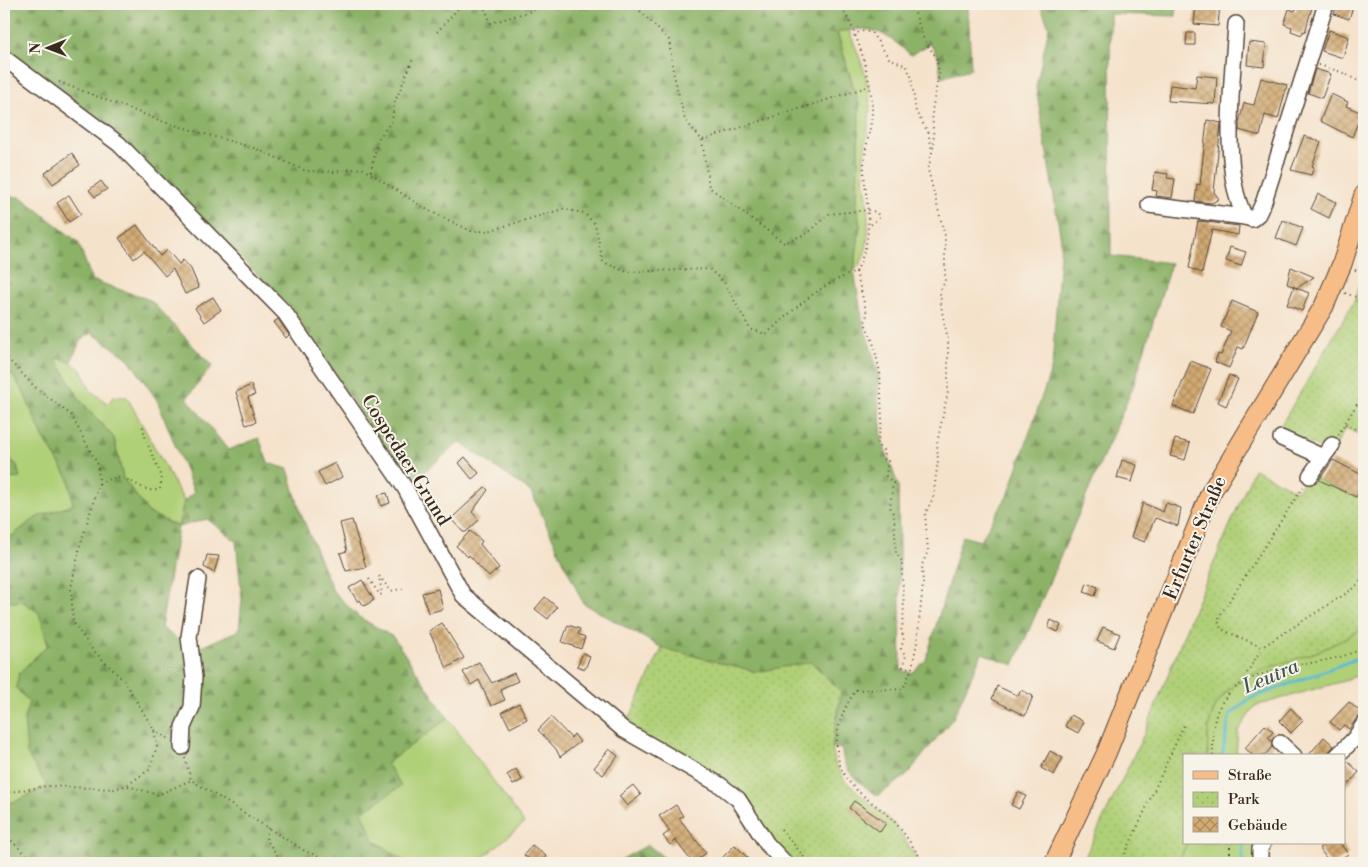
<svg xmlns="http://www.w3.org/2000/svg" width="1368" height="867" viewBox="0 0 1368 867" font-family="'Libre Bodoni',serif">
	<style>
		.grass { fill: #b0d078; stroke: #767d4b }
		.forest { fill: url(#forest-firs); stroke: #646e43; fill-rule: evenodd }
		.park { fill: url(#park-dots); stroke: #767d4b }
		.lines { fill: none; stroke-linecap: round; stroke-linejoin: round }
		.stream { stroke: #54bcd1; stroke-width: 3 }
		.building { fill: url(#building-cross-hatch) }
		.minor-casing { stroke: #574638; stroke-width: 18 }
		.major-casing { stroke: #574638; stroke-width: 21 }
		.path { stroke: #574638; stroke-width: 2; stroke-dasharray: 1 4; stroke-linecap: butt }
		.minor { stroke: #fff; stroke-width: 15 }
		.major { stroke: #f7bd88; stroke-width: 19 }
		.labels { text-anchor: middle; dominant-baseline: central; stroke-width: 4; stroke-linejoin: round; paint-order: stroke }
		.street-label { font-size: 19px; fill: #3b2a1e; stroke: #f7f3e8 }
		.water-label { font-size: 20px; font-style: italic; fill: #425654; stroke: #f7f3e8 }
	</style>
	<defs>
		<pattern id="forest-firs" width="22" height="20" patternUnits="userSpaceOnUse" patternTransform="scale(1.25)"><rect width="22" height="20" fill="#8cb268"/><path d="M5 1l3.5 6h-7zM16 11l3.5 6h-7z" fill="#749155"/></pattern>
		<pattern id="park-dots" width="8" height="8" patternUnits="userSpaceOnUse" patternTransform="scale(1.25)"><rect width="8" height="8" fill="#b0d078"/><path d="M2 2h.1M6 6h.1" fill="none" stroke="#98b367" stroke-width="1.8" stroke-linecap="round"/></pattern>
		<pattern id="building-cross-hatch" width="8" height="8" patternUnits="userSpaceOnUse" patternTransform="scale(1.25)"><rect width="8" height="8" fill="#d2aa73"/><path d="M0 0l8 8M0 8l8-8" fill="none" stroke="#ac8b5e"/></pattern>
	</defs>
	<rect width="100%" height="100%" fill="#f7f3e8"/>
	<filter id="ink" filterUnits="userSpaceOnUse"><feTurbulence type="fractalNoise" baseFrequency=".02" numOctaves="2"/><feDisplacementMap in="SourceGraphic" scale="10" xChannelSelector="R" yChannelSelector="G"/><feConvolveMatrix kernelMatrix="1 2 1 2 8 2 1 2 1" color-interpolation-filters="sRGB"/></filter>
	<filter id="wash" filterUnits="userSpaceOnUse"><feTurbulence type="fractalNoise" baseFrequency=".0096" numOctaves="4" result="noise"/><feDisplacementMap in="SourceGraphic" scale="20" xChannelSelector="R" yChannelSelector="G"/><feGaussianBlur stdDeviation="1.12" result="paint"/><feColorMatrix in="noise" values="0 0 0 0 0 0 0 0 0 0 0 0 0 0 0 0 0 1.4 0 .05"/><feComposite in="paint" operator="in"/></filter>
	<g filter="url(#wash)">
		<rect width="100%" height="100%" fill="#f5e2cb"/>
		<!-- grass -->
		<g class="grass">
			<path d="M 849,30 C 856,50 866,70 869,92 C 873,117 864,142 863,167 C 862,178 866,188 867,198 C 868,219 872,256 854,271 L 860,226 L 857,205 L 859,105 L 837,32 Z"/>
			<path d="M 1359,284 L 1364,286 L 1364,304 L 1355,300 Z"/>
			<path d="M 55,357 L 71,362 L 81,370 L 91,391 L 108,404 L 113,397 L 127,397 L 184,501 L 179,527 L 149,513 L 123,478 L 114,438 L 80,400 Z"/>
			<path d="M 4,363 L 23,391 L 43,437 L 69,479 L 73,505 L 37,517 L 4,542 L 4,479 L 19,478 L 17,465 L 4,455 Z"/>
			<path d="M 22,601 L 40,613 L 48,645 L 19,673 L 29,702 L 24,719 L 47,786 L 15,802 L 4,803 L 4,603 Z"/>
			<path d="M 1364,628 L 1364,672 L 1347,680 L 1255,706 L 1238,731 L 1236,756 L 1208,756 C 1202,678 1258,672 1316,652 C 1333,646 1348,636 1364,628 Z"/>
			<path d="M 448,718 L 524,823 L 480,860 L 482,863 L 407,863 L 374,840 L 362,812 L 400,786 L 387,763 Z"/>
			<path d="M 1187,843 L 1255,843 L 1257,863 L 1178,863 Z"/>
		</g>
		<!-- forest -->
		<g class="forest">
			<path d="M 4,4 L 968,4 L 971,69 L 941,78 L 938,56 L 930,44 L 911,55 C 885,33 872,23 837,33 L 859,105 L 857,205 L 860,226 L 854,271 L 863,323 L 879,374 L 878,399 L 883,444 L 898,485 L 901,670 L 912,673 L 926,660 L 962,536 L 980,541 L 1009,493 L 1052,367 L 1061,240 L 1036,87 L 1049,27 L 1040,4 L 1177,4 L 1176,16 L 1110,14 L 1111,256 L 1171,263 L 1133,387 L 1014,665 L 982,653 L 953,718 L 906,776 L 877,796 C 861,783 842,772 842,749 L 832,747 L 841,692 L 811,662 L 757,672 L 662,648 L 583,603 L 531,492 L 460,442 L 408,485 L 291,308 L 123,140 L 4,52 Z"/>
			<path d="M 4,196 L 21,197 L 78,242 L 92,280 L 150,300 L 212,366 L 187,398 L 228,450 L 259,438 L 268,463 L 288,469 L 301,514 L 333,591 L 359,617 L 393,637 L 448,718 L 387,763 L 401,786 L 362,812 L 374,840 L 407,863 L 4,863 L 4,803 L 15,802 L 47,786 L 27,754 L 24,719 L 29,702 L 16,688 L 19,673 L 48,645 L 39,613 L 22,601 L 4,603 L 4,542 L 37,517 L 73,505 L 69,479 L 43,437 L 23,391 L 4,363 ZM 92,333 L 128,358 L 157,400 L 194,492 L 184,501 L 178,527 L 149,513 L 123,478 L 114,438 L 80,400 L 56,358 L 71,362 L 81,339 ZM 207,519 L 236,541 L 242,599 L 239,630 L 192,651 L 161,627 L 178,527 Z"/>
			<path d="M 4,455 L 17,465 L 20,478 L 4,479 Z"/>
			<path d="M 648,845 L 671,863 L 615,863 Z"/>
		</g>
		<!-- park -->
		<g class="park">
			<path d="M 1355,300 L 1364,304 L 1364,437 L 1346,428 L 1335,447 L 1325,450 L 1278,430 Z"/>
			<path d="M 1254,469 L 1297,491 L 1308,475 L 1356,497 L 1364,483 L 1364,628 C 1348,636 1333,646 1316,652 C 1257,673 1202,678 1208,756 L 1184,756 L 1184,843 L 1187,843 L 1178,863 L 1082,863 L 1146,730 L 1192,614 Z"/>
			<path d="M 662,648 L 757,672 L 811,662 L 841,692 L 832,747 L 835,763 L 845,781 L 894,824 L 920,863 L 785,863 L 738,799 L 624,730 Z"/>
		</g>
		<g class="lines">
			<!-- stream -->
			<g class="stream">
				<path d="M 1222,756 L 1230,715 L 1249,699 L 1364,656"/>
				<path d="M 1242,863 L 1243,843"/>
			</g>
		</g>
		<g id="blocks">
			<!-- building -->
			<g class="building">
				<path d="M 1196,4 L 1220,4 L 1218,26 L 1194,24 Z"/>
				<path d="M 1298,4 L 1313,4 L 1305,32 L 1303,31 L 1302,35 L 1291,31 L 1292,27 L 1284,24 L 1289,9 L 1295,11 Z"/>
				<path d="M 1337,4 L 1354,4 L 1349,19 L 1334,14 Z"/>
				<path d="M 1329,30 L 1349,37 L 1343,58 L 1322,51 Z"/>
				<path d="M 1187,33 L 1195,33 L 1195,45 L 1186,45 Z"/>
				<path d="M 1249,42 L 1266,44 L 1264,67 L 1247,65 Z"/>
				<path d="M 1315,69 L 1331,74 L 1322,98 L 1308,93 Z"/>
				<path d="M 1197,75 L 1217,77 L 1215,104 L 1168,101 L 1170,85 L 1195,88 Z"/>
				<path d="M 1261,78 L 1287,85 L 1278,119 L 1265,115 L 1260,136 L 1239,130 L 1239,123 L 1244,103 L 1254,105 Z"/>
				<path d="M 1331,94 L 1348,102 L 1346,106 L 1362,113 L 1352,137 L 1320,121 Z"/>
				<path d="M 1207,120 L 1221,123 L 1214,192 L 1219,199 L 1212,203 L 1195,201 L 1197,184 L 1200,185 Z"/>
				<path d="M 1304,136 L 1321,142 L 1312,166 L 1314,167 L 1311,175 L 1291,170 Z"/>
				<path d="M 72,153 L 80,165 L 53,184 L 45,173 Z"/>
				<path d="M 1155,172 L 1168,174 L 1167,178 L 1175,179 L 1172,198 L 1156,196 L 1157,191 L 1152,190 Z"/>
				<path d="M 101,181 L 107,189 L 95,197 L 89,190 Z"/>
				<path d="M 1318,194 L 1336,202 L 1329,218 L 1311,209 Z"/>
				<path d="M 69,195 L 81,214 L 69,222 L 57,203 Z"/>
				<path d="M 1283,220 L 1303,228 L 1296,246 L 1276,238 Z"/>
				<path d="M 1198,221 L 1239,226 L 1238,235 L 1212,230 L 1202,273 L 1189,268 Z"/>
				<path d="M 137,225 L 160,256 L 167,250 L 179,264 L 183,260 L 191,269 L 199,288 L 185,294 L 173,269 L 165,276 L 144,251 L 134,259 L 119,238 Z"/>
				<path d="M 1230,247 L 1246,252 L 1241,266 L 1226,261 Z"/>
				<path d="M 1291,267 L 1314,277 L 1297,288 L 1287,284 Z"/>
				<path d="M 1294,287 L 1309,293 L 1302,311 L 1287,305 Z"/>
				<path d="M 213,297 L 221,310 L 204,322 L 195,308 Z"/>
				<path d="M 1232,301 L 1258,312 L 1243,349 L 1238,347 L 1229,368 L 1215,362 L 1218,354 L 1221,355 L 1231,331 L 1221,327 Z"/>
				<path d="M 278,319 L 289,335 L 286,338 L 274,322 Z"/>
				<path d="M 1191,361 L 1211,369 L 1193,414 L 1173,406 Z"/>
				<path d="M 1229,375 L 1238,379 L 1226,406 L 1218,402 Z"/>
				<path d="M 251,385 L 255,395 L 248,397 L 256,422 L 246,425 L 236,392 Z"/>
				<path d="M 1175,439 L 1190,443 L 1185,460 L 1170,456 Z"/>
				<path d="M 465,457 L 479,473 L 472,479 L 459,463 Z"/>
				<path d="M 1122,460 L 1137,465 L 1132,482 L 1117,478 Z"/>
				<path d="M 1333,460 L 1364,476 L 1364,483 L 1356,497 L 1319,480 Z"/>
				<path d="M 335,463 L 342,477 L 325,486 L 318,472 Z"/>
				<path d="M 485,487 L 488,490 L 472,512 L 479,520 L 466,532 L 463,532 L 451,519 Z"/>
				<path d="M 387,493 L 390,503 L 381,506 L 378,495 Z"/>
				<path d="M 1143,503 L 1163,512 L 1166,503 L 1181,508 L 1178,526 L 1155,518 L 1145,542 L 1131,537 Z"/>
				<path d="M 352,520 L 366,567 L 346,571 L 340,553 L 347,551 L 340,523 Z"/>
				<path d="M 470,531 L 482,541 L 480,544 L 499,568 L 489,577 L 469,555 L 468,557 L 456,546 Z"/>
				<path d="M 207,555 L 219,556 L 214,573 L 204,567 Z"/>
				<path d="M 362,580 L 374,600 L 364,606 L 360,600 L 358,602 L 349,588 Z"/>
				<path d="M 1087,583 L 1098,587 L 1095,596 L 1084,592 Z"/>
				<path d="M 438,589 L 443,609 L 428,613 L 422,593 Z"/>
				<path d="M 545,597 L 557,607 L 548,619 L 535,609 Z"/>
				<path d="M 1051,620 L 1061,625 L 1058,632 L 1048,628 Z"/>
				<path d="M 442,623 L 464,658 L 447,668 L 429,631 Z"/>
				<path d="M 568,625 L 580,629 L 578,634 L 585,637 L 581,649 L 562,642 Z"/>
				<path d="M 1103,627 L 1120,634 L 1114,648 L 1097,641 Z"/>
				<path d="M 583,653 L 590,656 L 585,669 L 577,666 Z"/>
				<path d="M 479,662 L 492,683 L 514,673 L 518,681 L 500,689 L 505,700 L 491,706 L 479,680 L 471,685 L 463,672 Z"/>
				<path d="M 997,686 L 1018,696 L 1021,690 L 1033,696 L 1025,716 L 992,699 Z"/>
				<path d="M 1349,702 L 1363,714 L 1356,719 L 1349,729 L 1344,725 L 1339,730 L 1330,722 Z"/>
				<path d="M 519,703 L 527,719 L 510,728 L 502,712 Z"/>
				<path d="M 1291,708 L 1303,721 L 1291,733 L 1279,721 Z"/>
				<path d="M 1071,715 L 1084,722 L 1078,733 L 1065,726 Z"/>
				<path d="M 551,717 L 571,738 L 574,734 L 580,742 L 560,757 L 556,749 L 538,730 Z"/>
				<path d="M 1265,725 L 1273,732 L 1268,738 L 1271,740 L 1272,747 L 1264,756 L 1253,756 L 1245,748 Z"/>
				<path d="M 1324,737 L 1334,746 L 1325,756 L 1308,756 Z"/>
				<path d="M 609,749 L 618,756 L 603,775 L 594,768 Z"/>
				<path d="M 1050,751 L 1063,758 L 1054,775 L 1041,768 Z"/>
				<path d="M 1346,760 L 1359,772 L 1344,789 L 1344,762 Z"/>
				<path d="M 516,769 L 522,780 L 513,785 L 507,775 Z"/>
				<path d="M 633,785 L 641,795 L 627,806 L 619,796 Z"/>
				<path d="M 1018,792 L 1026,796 L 1019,809 L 1011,805 Z"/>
				<path d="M 854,801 L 886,823 L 880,832 L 849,808 Z"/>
				<path d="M 676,805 L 683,816 L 679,818 L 706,853 L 693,863 L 675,840 L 670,845 L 663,836 L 670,831 L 659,816 Z"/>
				<path d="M 1326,843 L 1340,843 L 1348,854 L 1335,863 L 1330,863 L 1319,848 Z"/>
				<path d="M 532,845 L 546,856 L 540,863 L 534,863 L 524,855 Z"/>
				<path d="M 735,845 L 753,863 L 717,863 Z"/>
			</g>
		</g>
	</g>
	<g filter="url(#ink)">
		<use href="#blocks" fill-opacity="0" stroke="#574638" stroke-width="1"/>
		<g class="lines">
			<defs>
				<g id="minor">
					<path d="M 1236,24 C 1233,78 1220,170 1245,217 L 1252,219 L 1258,214 L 1264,201 L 1326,4"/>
					<path d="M 4,58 L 119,144 L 285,313 L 405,488 L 463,595 L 624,730 L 720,785 L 738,799 L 767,844 L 785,863"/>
					<path d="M 1149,205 L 1245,217"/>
					<path d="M 1281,438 L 1323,457 L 1332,445"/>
					<path d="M 1310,476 L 1323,457"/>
					<path d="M 1280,743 L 1294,756"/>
					<path d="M 182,747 L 183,727 L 192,707 L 194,677 L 189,637 L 198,579"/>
					<path d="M 1337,756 L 1355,738 L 1364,724"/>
					<path d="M 1260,863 L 1260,849 L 1263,843"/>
				</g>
				<path id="major" d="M 1054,863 L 1106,754 L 1210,494 L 1324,306 L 1342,264 L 1364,195"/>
			</defs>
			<!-- minor casing -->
			<use href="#minor" class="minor-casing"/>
			<!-- major casing -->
			<use href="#major" class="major-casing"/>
			<!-- path -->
			<g class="path">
				<path d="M 483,4 L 491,23 L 555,4"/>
				<path d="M 633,4 L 669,40 L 673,71 L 685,120 L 702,140 L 870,86"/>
				<path d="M 912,4 L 924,40 L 936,57 L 939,73 L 932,111 L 934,144 L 928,170 L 945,236 L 945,281 L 940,292 L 942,312 L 948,339 L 948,392 L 937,443 L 938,461 L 933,498 L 925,514 L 928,551 L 922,565 L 923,584 L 917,642 L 912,668 L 903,689 L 856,690 C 838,715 828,751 847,779 C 858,795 879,806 893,820 C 905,833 914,849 924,863"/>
				<path d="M 437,32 L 462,4"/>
				<path d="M 854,36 L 860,31 L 871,32 L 889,58 L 906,66 L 911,76 L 916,112 L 928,132 L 932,150"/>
				<path d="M 1319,65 L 1341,72 L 1364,84"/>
				<path d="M 59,82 L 164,122 L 257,149 L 306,171 L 334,172 L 362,168 L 426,209 L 471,231 L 488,231 L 563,209 L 584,213 L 595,224 L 603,262 L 627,272 L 709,269 L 724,282 L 750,329 L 766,334 C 795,309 819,284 856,272 C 875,232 867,213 864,172 C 863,153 871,132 872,112 C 873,82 857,29 839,4"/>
				<path d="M 702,140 L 709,187 L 784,243 L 808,233 L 829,214 L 869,210 L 876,212 L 880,217 L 869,226"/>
				<path d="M 371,172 L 378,139 L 392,121 L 394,104 L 413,59"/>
				<path d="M 1355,270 L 1364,273"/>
				<path d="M 856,272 L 867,314 L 865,323 L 873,342 L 880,372 L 882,420 L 877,445 L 884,451 L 883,459 L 888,461 L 886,476 L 893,483 L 890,507 L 894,515 L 896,553 L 902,561 C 901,585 907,609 901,631 L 904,638 L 901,649 L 906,656 L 903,667 L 912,668"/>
				<path d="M 1345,293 L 1364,300"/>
				<path d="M 4,355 L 35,387 L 71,415 L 98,465 L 99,484 L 80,546 L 71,588 L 73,622 L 91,648 L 124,681 L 154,730 L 157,747 L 149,770 L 127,785 L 114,789 L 47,786 L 4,793"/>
				<path d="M 1345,424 L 1364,433"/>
				<path d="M 1338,435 L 1364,393"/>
				<path d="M 99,484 C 129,465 139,497 160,489 L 162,477 L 146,440 L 142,424"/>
				<path d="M 1303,487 L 1222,612 L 1218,620 L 1221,629 L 1262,647 L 1356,587 L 1364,576"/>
				<path d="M 369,579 L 380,595 L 382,594 L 379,576 L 391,591 L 406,588"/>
				<path d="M 1247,673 L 1262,647"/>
				<path d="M 154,730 L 169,739"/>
				<path d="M 1213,756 C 1213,739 1212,718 1221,704 C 1242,669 1296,667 1331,659 C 1343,657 1353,652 1364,649"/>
				<path d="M 185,758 L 191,780 L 305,851 L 335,863"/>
				<path d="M 128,786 L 158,795 L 191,780"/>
				<path d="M 268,828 L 266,839 L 279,858 L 286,863"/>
				<path d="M 781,829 L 809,863"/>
				<path d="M 4,834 L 35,863"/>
				<path d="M 1121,863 L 1184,725"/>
				<path d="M 1230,863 L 1230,843"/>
			</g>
			<!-- minor -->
			<use href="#minor" class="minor"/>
			<!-- major -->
			<use href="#major" class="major"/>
		</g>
	</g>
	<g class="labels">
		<!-- street labels -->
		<g class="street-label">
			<text transform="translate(406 460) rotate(58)">Cospedaer Grund</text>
			<text transform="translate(1195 538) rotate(-67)">Erfurter Straße</text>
		</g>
		<!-- water labels -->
		<g class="water-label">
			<text transform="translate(1271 677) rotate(-23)">Leutra</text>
		</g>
	</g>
	<!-- margin -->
	<rect width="1368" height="867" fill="none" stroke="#f7f3e8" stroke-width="20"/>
	<!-- legend -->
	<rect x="1183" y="754" width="162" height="90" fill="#f7f3e8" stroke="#aca397"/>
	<rect x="1193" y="771" width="25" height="8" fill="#f7bd88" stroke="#aca397"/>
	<text x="1228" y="780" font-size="15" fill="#3b2a1e">Straße</text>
	<rect x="1193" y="792" width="25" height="15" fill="url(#park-dots)" stroke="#aca397"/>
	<text x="1228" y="804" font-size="15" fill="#3b2a1e">Park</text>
	<rect x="1193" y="817" width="25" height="15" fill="url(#building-cross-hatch)" stroke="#aca397"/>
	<text x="1228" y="830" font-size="15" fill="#3b2a1e">Gebäude</text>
	<!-- north arrow -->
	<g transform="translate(48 48) rotate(269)" stroke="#f7f3e8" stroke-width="4" paint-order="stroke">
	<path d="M0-4L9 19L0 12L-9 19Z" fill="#3b2a1e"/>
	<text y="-8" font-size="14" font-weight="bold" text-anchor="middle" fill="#3b2a1e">N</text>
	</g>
</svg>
